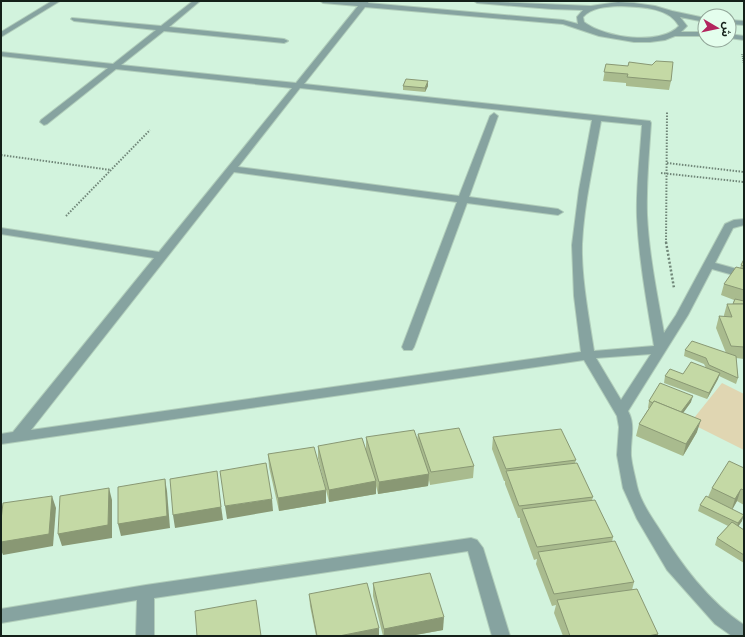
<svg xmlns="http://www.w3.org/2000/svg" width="745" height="637" viewBox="0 0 745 637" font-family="'Exo 2','Noto Sans Arabic',sans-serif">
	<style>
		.green { fill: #e0d6b2 }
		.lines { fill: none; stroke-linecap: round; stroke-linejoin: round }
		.minor-casing { stroke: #b0cdba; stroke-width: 2 }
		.path-far2 { stroke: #708678; stroke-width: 1.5; stroke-dasharray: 1 1; stroke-linecap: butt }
		.path-far1 { stroke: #708678; stroke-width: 2; stroke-dasharray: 1.5 1.5; stroke-linecap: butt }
		.path { stroke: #708678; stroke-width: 2.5; stroke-dasharray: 2 2; stroke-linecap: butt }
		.minor { fill: #86a3a0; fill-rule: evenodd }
		.wall { fill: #a9bb8e }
		.shaded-wall { fill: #899874 }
		.building { fill: #c4d9a5; stroke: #899874 }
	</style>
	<rect width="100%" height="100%" fill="#d2f3dd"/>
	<!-- green -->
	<path class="green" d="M 722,383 L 744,394 L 744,450 L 690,423 Z"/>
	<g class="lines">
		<defs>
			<g id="minor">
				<path d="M 52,1 L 60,1 L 1,37 L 1,32 Z"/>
				<path d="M 193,1 L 200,1 L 169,27 L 284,39 L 288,41 L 284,43 L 164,31 L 121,65 L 296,83 L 358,6 L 323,3 L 320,1 L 361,2 L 369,1 L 368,3 L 563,20 L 578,24 L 577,17 L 583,10 L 552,9 L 477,3 L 474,1 L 591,6 L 618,2 L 634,3 L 655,6 L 672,11 L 705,18 L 705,22 L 680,17 L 687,26 L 681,32 L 705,32 L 705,36 L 675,36 L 665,40 L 650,42 L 634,42 L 599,36 L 563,24 L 365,7 L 304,84 L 650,121 L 651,123 C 649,154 646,184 647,215 C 649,255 657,294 664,333 L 676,315 L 725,224 L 734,220 L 744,219 L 744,225 L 733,228 L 715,263 L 744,271 L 744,278 L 712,269 L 688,315 L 628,411 C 636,425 630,440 631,456 C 632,466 635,476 637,486 C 640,500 650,515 658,527 C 681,564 708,601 744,625 L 744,636 L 732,636 L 715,624 L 667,570 L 637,519 L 623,488 L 617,455 L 619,427 L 617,416 L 584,360 L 1,444 L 1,434 L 13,432 L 154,258 L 1,234 L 1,228 L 159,252 L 292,88 L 116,69 L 47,124 L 44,125 L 40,122 L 41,120 L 108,68 L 1,56 L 1,52 L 113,64 L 156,30 L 74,21 L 71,19 L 72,18 L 161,26 ZM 618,6 C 638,7 668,6 679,26 C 660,46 605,38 584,22 L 583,17 C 592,7 606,7 618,6 ZM 300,88 L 592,120 L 579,190 L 572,245 L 574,296 L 581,352 L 31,430 L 234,172 L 457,202 L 402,347 L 404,350 L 412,350 L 414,347 L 467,203 L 558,215 L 563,212 L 558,209 L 469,197 L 498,116 L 494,113 L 490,116 L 459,196 L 238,167 ZM 601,121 L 642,125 C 640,156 636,187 637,217 C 639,261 647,303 654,346 L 594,351 C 589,318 581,277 582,244 C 584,203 594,161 601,121 ZM 651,354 L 621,400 L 596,358 Z"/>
				<path d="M 729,20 L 744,21 L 744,25 L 729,24 Z"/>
				<path d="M 729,34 L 744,36 L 744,40 L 729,38 Z"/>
				<path d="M 471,538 L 477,540 L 483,548 L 510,636 L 492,636 L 468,551 L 154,598 L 154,636 L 136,636 L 137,600 L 1,623 L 1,609 L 146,585 Z"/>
			</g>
		</defs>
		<!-- minor casing -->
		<use href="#minor" class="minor-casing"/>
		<!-- path-far2 -->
		<path class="path-far2" d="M 742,54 L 744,66"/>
		<!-- path-far1 -->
		<g class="path-far1">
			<path d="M 1,155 L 111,170"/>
			<path d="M 667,163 L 744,172"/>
			<path d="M 661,173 L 744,182"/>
			<path d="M 66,216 L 150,130"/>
			<path d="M 666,243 L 667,112"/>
		</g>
		<!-- path -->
		<path class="path" d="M 666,242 L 674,288"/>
		<!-- minor -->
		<use href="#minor" class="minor"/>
	</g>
	<!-- wall -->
	<g class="wall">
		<path d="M 606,64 L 671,81 L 669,90 L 626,86 L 626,83 L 603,81 Z"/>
		<path d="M 403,86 L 428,86 L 425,92 L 403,90 Z"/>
		<path d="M 744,259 L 744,359 L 736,358 L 738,378 L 736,384 L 719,376 L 718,379 L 707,399 L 664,383 L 665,376 L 683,374 L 706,368 L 704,364 L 684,356 L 685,350 L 726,353 L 716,328 L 719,316 L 724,317 L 724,315 L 727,304 L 733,304 L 734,300 L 721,295 L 724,284 L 740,268 L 741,265 Z"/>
		<path d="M 649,401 L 691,402 L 683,413 L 697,432 L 683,456 L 636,436 L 639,424 L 649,408 L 648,408 Z"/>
		<path d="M 418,434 L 474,466 L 473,478 L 430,485 L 429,480 L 428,486 L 378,494 L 376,486 L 376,494 L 329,502 L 318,458 L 318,446 L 366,449 L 366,437 L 417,440 Z"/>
		<path d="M 493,437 L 576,460 L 575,463 L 593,497 L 592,500 L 613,537 L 612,542 L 634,582 L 632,590 L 658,634 L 658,636 L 563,636 L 554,613 L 556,605 L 552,606 L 536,564 L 537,559 L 534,560 L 520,521 L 520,518 L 518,518 L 505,484 L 505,481 L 504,481 L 492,449 Z"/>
		<path d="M 268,454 L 326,503 L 279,511 L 269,467 Z"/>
		<path d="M 744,468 L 744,505 L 737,501 L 732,509 L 742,521 L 738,526 L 744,530 L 744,563 L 715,545 L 717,538 L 728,526 L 698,511 L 700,505 L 708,497 L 712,488 Z"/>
		<path d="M 373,583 L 443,630 L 410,636 L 383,636 L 373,596 Z"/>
		<path d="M 309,594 L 379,636 L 316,636 L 310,606 Z"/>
	</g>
	<!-- shaded-wall -->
	<g class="shaded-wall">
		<path d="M 428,81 L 428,86 L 425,92 L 425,88 Z"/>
		<path d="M 720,373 L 718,379 L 707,399 L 709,393 Z"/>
		<path d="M 693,396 L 691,402 L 678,420 L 680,414 Z"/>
		<path d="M 701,420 L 697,432 L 683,456 L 686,444 Z"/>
		<path d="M 429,474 L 428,486 L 378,494 L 379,482 Z"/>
		<path d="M 165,479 L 167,491 L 170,528 L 121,536 L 118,524 Z"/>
		<path d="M 376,481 L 376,494 L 329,502 L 329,490 Z"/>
		<path d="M 218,484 L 223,520 L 175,528 L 173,515 Z"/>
		<path d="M 109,488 L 112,500 L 112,538 L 62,546 L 58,534 Z"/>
		<path d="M 741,489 L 737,501 L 731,512 L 735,499 Z"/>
		<path d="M 326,490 L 326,503 L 279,511 L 278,498 Z"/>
		<path d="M 52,496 L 56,508 L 53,546 L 3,555 L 1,550 L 1,542 Z"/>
		<path d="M 272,499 L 273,511 L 227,519 L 225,506 Z"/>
		<path d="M 744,515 L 742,521 L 736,530 L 738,523 Z"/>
		<path d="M 444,617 L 443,630 L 410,636 L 384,636 L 384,629 Z"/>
		<path d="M 379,628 L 379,636 L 339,636 Z"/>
	</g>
	<!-- building -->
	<g class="building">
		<path d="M 656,61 L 673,62 L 671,81 L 627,77 L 628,74 L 604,72 L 606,64 L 628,66 L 629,62 L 652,65 Z"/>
		<path d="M 406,79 L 428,81 L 425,88 L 403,86 Z"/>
		<path d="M 744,259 L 744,266 L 741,265 Z"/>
		<path d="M 736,267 L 744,269 L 744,290 L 724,284 Z"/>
		<path d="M 735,299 L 744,301 L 744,304 L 733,304 Z"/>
		<path d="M 727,304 L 744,304 L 744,347 L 731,346 L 719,316 L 732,317 Z"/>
		<path d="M 692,341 L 736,356 L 738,378 L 709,365 L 706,358 L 685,350 Z"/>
		<path d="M 691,362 L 720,373 L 709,393 L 665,376 L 670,369 L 683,374 Z"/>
		<path d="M 660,383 L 693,396 L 681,412 L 654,401 L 653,403 L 649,401 Z"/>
		<path d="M 654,401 L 701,420 L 686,444 L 639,424 Z"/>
		<path d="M 459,428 L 474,466 L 431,472 L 418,434 Z"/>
		<path d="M 561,429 L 576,460 L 506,469 L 493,437 Z"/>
		<path d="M 414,430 L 429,474 L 379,482 L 366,437 Z"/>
		<path d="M 362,438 L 376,481 L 329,490 L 318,446 Z"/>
		<path d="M 314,447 L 326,490 L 278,498 L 268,454 Z"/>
		<path d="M 729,461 L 744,468 L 744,490 L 741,489 L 735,499 L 712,488 Z"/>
		<path d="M 266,463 L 272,499 L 225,506 L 220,471 Z"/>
		<path d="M 577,463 L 593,497 L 519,506 L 506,471 Z"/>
		<path d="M 217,471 L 221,507 L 173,515 L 170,479 Z"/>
		<path d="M 165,479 L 167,516 L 118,524 L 118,487 Z"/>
		<path d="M 109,488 L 108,525 L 58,534 L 60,496 Z"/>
		<path d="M 52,496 L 49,534 L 1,542 L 1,520 L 3,503 Z"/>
		<path d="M 706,496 L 744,515 L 738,523 L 700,505 Z"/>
		<path d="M 595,500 L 613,537 L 537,547 L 522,509 Z"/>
		<path d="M 732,522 L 744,530 L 744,555 L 717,538 Z"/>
		<path d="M 615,541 L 634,582 L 554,594 L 538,552 Z"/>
		<path d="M 430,573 L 444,617 L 384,629 L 373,583 Z"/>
		<path d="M 367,583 L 379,628 L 339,636 L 317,636 L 309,594 Z"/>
		<path d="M 637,589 L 658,634 L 648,636 L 570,636 L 557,600 Z"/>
		<path d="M 256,600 L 261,636 L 197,636 L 195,611 Z"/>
	</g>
	<!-- border -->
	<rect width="745" height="637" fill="none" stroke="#142019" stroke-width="4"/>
	<!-- north arrow -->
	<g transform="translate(717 28) rotate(99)"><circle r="19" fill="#e4feed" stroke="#91a598"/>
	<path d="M0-3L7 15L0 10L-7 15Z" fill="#b2255e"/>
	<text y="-6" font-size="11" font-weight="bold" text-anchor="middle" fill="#142019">ش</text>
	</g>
</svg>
